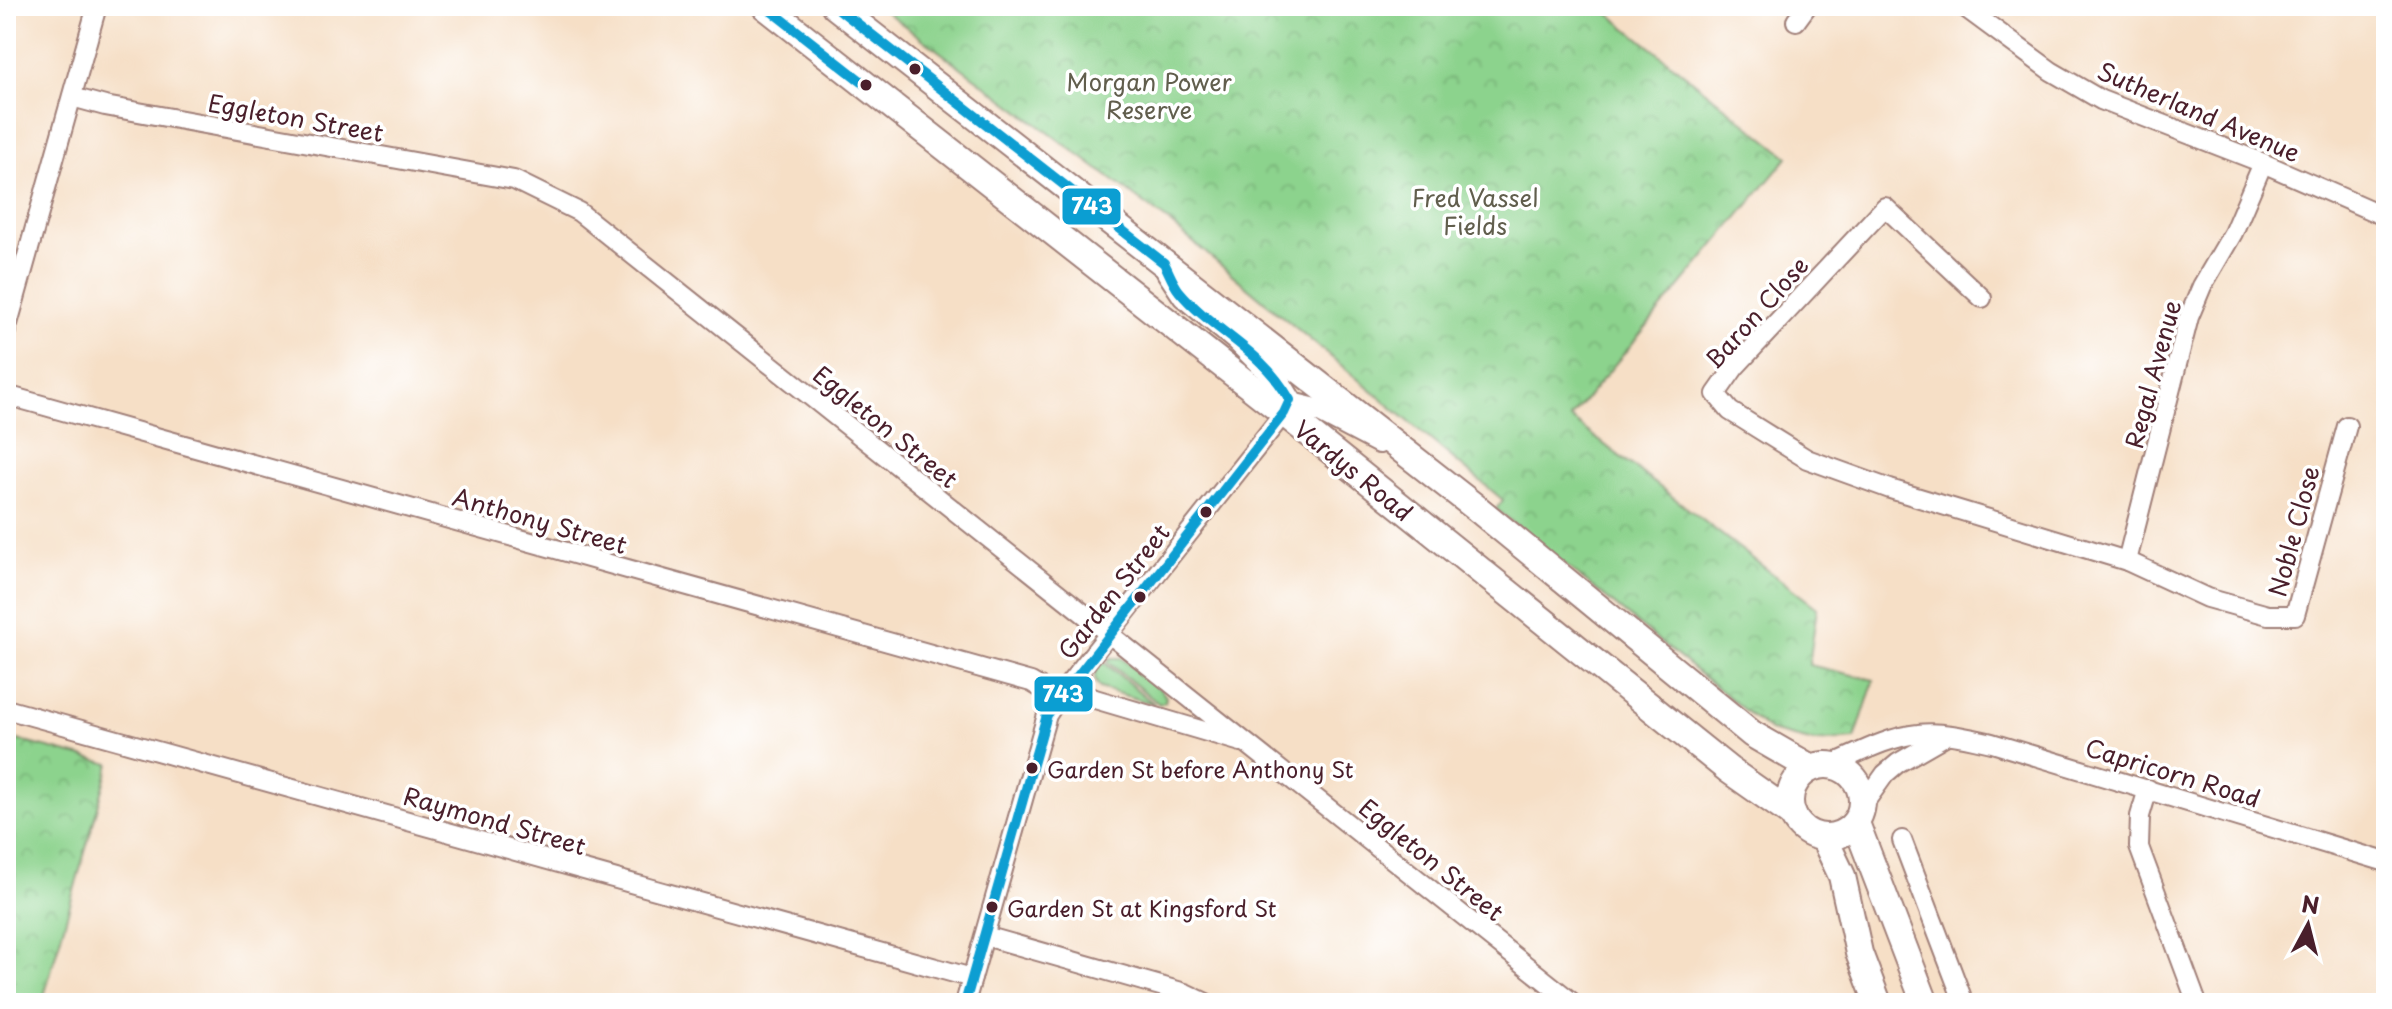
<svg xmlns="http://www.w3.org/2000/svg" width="2392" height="1009" viewBox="0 0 2392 1009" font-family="'Playpen Sans',sans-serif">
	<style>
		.green { fill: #8cd38d; stroke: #6b795c; stroke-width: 2 }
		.park { fill: url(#park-crowns); stroke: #6b795c; stroke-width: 2 }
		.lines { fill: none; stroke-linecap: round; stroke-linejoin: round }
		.minor-casing { stroke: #a07f78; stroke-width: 22 }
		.tertiary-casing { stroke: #a07f78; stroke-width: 26 }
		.secondary-casing { stroke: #a07f78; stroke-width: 30 }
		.minor { stroke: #fff; stroke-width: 18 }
		.tertiary { stroke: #fff; stroke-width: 22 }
		.secondary { stroke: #fff; stroke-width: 26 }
		.bus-1-casing { stroke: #fff; stroke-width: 16 }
		.bus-1 { stroke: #0b9ed2; stroke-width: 10 }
		.bus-dot { fill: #4a1f2b; stroke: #fff; stroke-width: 3 }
		.labels { text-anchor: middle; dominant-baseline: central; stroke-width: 7; stroke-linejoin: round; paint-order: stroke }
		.bus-label { font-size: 22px; fill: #4a1f2b; stroke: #fff; text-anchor: start }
		.park-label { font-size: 24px; fill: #615e4d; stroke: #fff }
		.street-label { font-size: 24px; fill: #4a1f2b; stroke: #fff }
		.line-badge { stroke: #fff; stroke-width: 3 }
		.badge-label { font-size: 22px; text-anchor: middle; font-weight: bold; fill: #fff }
	</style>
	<defs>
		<pattern id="park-crowns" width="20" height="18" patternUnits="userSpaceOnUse" patternTransform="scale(2)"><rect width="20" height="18" fill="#8cd38d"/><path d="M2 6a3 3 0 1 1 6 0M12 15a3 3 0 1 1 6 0" fill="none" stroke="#7ab57a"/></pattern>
	</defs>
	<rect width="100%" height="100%" fill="#fff"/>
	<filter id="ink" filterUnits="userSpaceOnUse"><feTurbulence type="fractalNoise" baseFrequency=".0125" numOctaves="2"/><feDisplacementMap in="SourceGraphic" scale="16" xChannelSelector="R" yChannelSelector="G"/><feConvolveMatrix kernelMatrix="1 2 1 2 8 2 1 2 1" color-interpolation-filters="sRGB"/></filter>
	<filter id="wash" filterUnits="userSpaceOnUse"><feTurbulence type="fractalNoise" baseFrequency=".006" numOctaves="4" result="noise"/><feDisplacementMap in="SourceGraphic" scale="32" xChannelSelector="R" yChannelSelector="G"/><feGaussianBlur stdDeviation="1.8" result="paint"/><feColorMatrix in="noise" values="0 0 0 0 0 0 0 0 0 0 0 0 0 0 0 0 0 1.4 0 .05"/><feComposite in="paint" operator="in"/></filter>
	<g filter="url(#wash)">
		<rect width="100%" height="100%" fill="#f6dfc6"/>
		<!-- green -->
		<g class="green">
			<path d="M 1110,658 L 1121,658 L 1162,691 L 1166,697 L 1165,702 L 1159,704 L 1108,662 Z"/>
			<path d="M 1101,663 L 1106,664 L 1154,704 L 1100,688 C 1092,679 1094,672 1101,663 Z"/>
		</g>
		<!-- park -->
		<g class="park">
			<path d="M 878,6 L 1599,6 L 1788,157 L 1570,418 L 1817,608 L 1809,665 L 1874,680 L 1855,739 L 1814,742 L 1770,731 L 1496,509 L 1503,500 L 1164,218 Z"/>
			<path d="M 6,737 L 110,764 L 42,1003 L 21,1003 L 6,999 Z"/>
		</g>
	</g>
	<g filter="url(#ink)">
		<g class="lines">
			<defs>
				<g id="minor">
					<path d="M 1963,6 L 2051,71 L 2101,100 L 2263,163 L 2386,217"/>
					<path d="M 1796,21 L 1807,6"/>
					<path d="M 72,97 L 105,106 L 514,180 L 579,212 L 1573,1003"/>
					<path d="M 1982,298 L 1885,207 L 1735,367 L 1716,394 L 1730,411 L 1807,459 L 1890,489 L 2127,561 L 2207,598 L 2268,615 L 2295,615 L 2347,426"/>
					<path d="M 6,331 L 97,6"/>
					<path d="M 6,395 L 1031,682 L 1058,698"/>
					<path d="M 2127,561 L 2189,317 L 2202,286 L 2233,233 L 2263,163"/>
					<path d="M 1071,683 L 1086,695 L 1095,699 L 1241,742"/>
					<path d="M 6,709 L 972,978"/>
					<path d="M 1831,765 C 1859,753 1888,737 1918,734 C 1942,731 1969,738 1992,743 L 2386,862"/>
					<path d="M 2148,789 L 2140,816 L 2139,847 L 2197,1003"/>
					<path d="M 1863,805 L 1885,774 L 1898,763 L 1945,736"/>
					<path d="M 1902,840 L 1964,1003"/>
					<path d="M 985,936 L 1185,993 L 1206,1003"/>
					<path d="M 965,1003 L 1047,715 L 1058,698 L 1284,413"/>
				</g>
				<g id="tertiary">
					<path d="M 1168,272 L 1184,296 L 1237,340 L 1279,382 L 1290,400 L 1284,413"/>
					<path d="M 1284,413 L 1295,405 L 1320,411 L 1379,442"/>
				</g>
				<g id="secondary">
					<path d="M 765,6 L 1284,413 L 1729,770 L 1793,815"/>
					<path d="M 835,6 L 1479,510 L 1752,734 L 1811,768"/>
					<circle cx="1826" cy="801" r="36"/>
					<path d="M 1856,823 L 1925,1003"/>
					<path d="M 1824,838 L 1842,876 L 1859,953 L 1878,1003"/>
				</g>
			</defs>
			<!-- minor casing -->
			<use href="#minor" class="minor-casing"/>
			<!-- tertiary casing -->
			<use href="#tertiary" class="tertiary-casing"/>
			<!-- secondary casing -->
			<use href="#secondary" class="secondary-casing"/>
			<!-- minor -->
			<use href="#minor" class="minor"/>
			<!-- tertiary -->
			<use href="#tertiary" class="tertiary"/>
			<!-- secondary -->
			<use href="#secondary" class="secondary"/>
			<defs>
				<g id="bus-1">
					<path d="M 765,6 L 866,85"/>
					<path d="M 835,6 L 1164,263 C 1169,272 1172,282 1179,291 C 1213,332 1261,348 1290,400 L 1284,413 L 1047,715 L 965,1003"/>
				</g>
			</defs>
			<!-- bus-1 casing -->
			<use href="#bus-1" class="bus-1-casing"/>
			<!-- bus-1 -->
			<use href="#bus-1" class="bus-1"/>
		</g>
	</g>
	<!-- markers -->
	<g class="bus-dot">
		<circle cx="915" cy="69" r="7"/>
		<circle cx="866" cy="85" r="7"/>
		<circle cx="1206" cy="512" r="7"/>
		<circle cx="1140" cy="597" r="7"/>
		<circle cx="1032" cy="768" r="7"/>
		<circle cx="992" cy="907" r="7"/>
	</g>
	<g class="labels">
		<!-- bus labels -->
		<g class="bus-label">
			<text x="1047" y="768">Garden St before Anthony St</text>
			<text x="1007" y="907">Garden St at Kingsford St</text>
		</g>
		<!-- park labels -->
		<g class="park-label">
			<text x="1149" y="81">Morgan Power<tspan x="1149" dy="28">Reserve</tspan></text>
			<text x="1475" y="197">Fred Vassel<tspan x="1475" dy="28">Fields</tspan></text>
		</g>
		<!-- street labels -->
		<g class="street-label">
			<text transform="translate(2199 111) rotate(23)">Sutherland Avenue</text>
			<text transform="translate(296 117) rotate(10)">Eggleton Street</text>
			<text transform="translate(1756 312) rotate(-48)">Baron Close</text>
			<text transform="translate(2152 374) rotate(-75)">Regal Avenue</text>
			<text transform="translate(886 426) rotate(39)">Eggleton Street</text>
			<text transform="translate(1354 470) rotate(39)">Vardys Road</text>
			<text transform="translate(540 520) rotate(16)">Anthony Street</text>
			<text transform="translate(2293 531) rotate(-75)">Noble Close</text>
			<text transform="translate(1113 591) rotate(-52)">Garden Street</text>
			<text transform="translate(2173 772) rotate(17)">Capricorn Road</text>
			<text transform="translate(495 820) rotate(16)">Raymond Street</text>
			<text transform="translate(1432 859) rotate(39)">Eggleton Street</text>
		</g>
	</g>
	<g class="line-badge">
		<rect x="1061" y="187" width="61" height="39" rx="8" fill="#0b9ed2"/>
		<rect x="1033" y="675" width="61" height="38" rx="8" fill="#0b9ed2"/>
	</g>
	<g class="badge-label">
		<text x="1092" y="214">743</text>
		<text x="1063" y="702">743</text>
	</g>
	<!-- margin -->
	<rect width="2392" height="1009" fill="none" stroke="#fff" stroke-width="32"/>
	<!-- north arrow -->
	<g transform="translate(2308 925) rotate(7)" stroke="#ffffff" stroke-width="6" paint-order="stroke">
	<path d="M0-6L14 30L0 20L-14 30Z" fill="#4a1f2b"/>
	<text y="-12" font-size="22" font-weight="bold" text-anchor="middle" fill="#4a1f2b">N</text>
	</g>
</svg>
